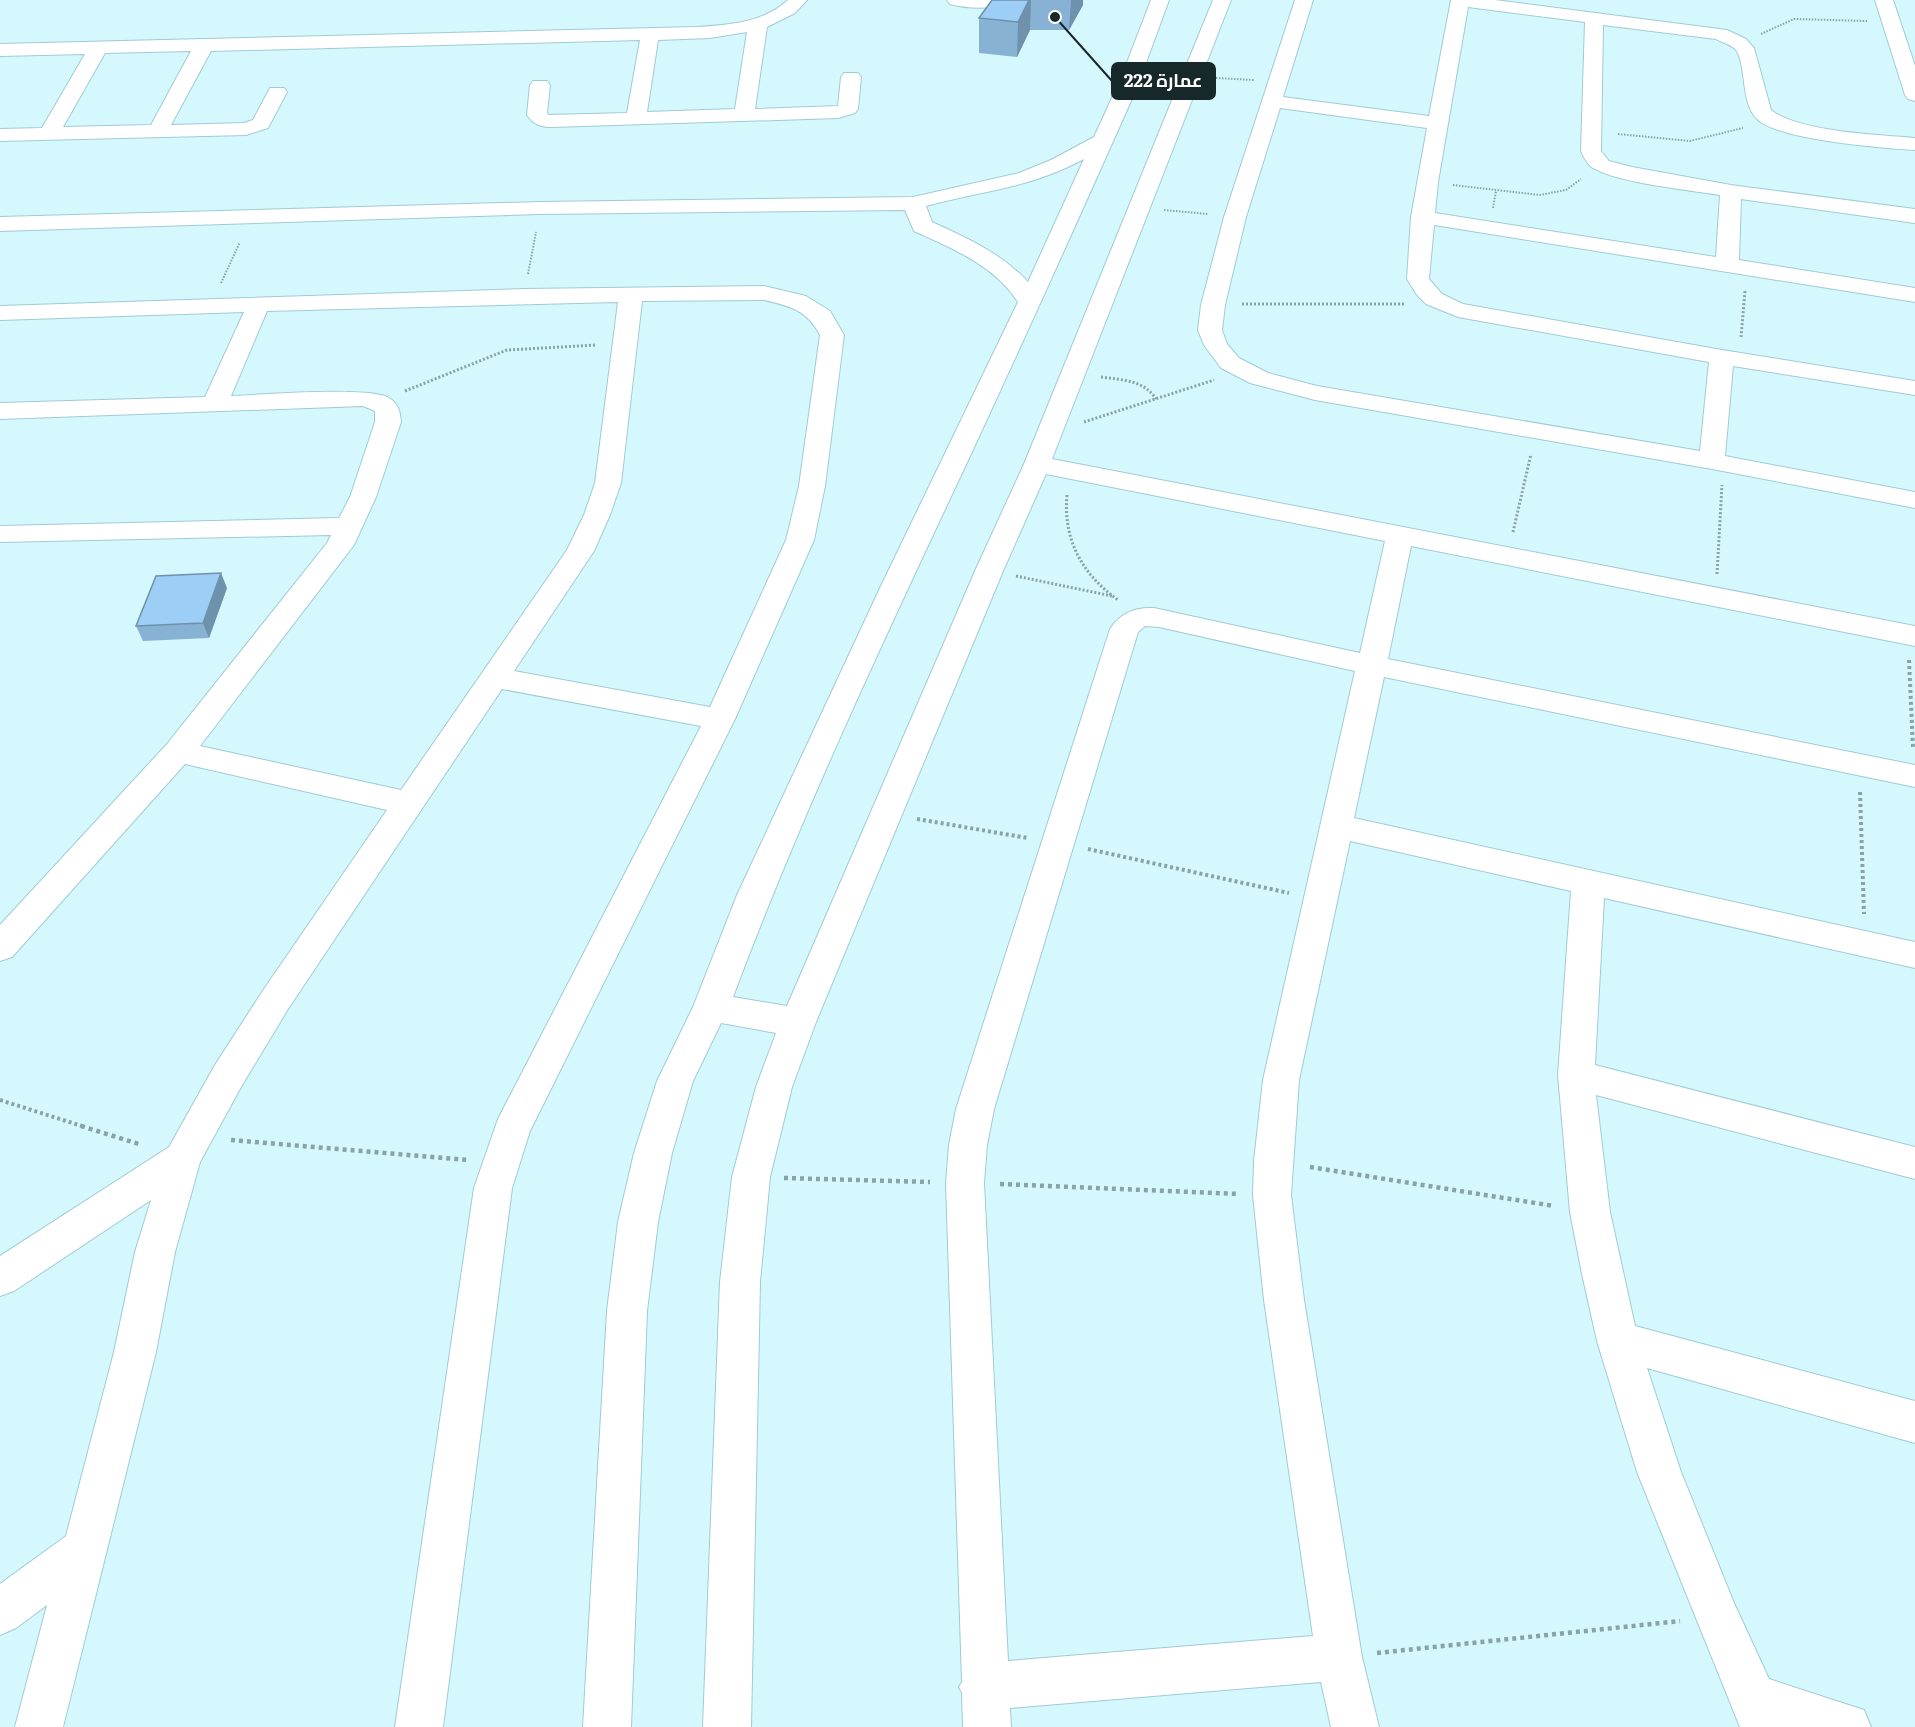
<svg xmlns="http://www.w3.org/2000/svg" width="1915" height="1727" viewBox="0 0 1915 1727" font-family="Literata,Cairo,serif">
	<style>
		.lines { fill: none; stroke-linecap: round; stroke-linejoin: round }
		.minor-casing { stroke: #a0cbd3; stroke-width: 2 }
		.path-far3 { stroke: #87a3a7; stroke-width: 2; stroke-dasharray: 1.5 1.5; stroke-linecap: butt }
		.path-far2 { stroke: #87a3a7; stroke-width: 3; stroke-dasharray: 2 2; stroke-linecap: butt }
		.path-far1 { stroke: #87a3a7; stroke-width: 4; stroke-dasharray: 3 3; stroke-linecap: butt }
		.path { stroke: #87a3a7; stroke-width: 4.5; stroke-dasharray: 4 4; stroke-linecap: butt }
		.minor { fill: #fff; fill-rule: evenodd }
		.wall { fill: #87b2d4 }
		.shaded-wall { fill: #6e91ac }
		.building { fill: #9dcff6; stroke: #6e91ac; stroke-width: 1.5 }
		.leader { fill: none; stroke: #17282b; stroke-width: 2 }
		.callout-dot { fill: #17282b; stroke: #fff; stroke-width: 2 }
		.callout { fill: #17282b; stroke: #17282b; stroke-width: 2 }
		.callout-label { font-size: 18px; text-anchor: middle; font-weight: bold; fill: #fff }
	</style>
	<rect width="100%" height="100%" fill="#d5f8fe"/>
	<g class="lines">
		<defs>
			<g id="minor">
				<path d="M 788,0 L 807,0 L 795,13 L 767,27 L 755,109 L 838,106 L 841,77 L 844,73 L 858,73 L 861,77 L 858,109 L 855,113 L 838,118 L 552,127 C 541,127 534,125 527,115 L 530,85 L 533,81 L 547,81 L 550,85 L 547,113 L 549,115 L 627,113 L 640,40 L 211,51 L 171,125 L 244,123 L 253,120 L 270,88 L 284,88 L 287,92 L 268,128 L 246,135 L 0,141 L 0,129 L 42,128 L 85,54 L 0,56 L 0,44 L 697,27 C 729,25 763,23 788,0 ZM 747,32 L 735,109 L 647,112 L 658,40 L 710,38 ZM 191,51 L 151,125 L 63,127 L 105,53 Z"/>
				<path d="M 947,0 L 1011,0 L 1008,4 C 989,9 969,9 950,4 Z"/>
				<path d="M 1151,0 L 1169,0 L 1143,71 L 1160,71 L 1182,76 L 1213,0 L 1231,0 L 1052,459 L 1915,626 L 1915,646 L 1411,546 L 1388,659 L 1915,765 L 1915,787 L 1384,677 L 1354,818 L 1915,942 L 1915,968 L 1604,898 L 1595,1065 L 1915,1147 L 1915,1179 L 1596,1095 L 1610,1212 L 1635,1326 L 1915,1401 L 1915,1443 L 1647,1368 L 1681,1472 L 1734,1603 L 1769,1679 L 1864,1710 L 1871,1727 L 1740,1727 L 1637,1472 L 1597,1341 L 1582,1274 L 1570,1212 L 1558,1075 L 1571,891 L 1350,841 L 1299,1080 L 1291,1195 L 1304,1300 L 1362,1657 L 1379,1727 L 1331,1727 L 1321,1682 L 1010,1708 L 1011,1727 L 963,1727 L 962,1693 L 959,1687 L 962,1682 L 946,1183 L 949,1145 L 956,1109 L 1110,629 C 1120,613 1135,607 1154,608 L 1360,653 L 1385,541 L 1046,474 L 1003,571 L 816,1022 L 792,1087 L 770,1177 L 760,1282 L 751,1727 L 703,1727 L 720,1282 L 732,1177 L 756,1087 L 776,1033 L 721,1023 L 693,1081 L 672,1153 L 658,1222 L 647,1311 L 631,1727 L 583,1727 L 607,1311 L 618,1222 L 634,1153 L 657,1081 L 693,1007 L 737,895 L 880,588 L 1018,302 C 994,265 953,249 914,231 L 905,210 L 540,214 L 0,231 L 0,217 L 540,202 L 913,197 L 1019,173 L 1051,160 L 1094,137 L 1121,78 ZM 1153,82 L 1166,83 L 1177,88 L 1024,464 L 975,571 L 787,1006 L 733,997 C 802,812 887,633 971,454 C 1028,331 1084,207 1139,83 ZM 1084,159 L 1028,282 C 1001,253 967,238 932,222 L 926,206 C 984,190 1028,189 1084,159 ZM 1145,626 L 1159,627 L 1355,671 L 1263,1080 L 1254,1161 L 1253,1195 L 1264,1300 L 1313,1636 L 1008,1661 L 984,1183 L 987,1145 L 994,1109 L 1138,632 Z"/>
				<path d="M 1295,0 L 1313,0 L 1283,97 L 1429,116 L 1451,0 L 1495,0 L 1727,30 L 1746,39 L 1754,48 L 1771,110 C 1799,132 1879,135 1915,138 L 1915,150 C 1882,148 1781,140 1758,120 C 1740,104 1747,66 1736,50 C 1732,45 1721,42 1716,39 L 1603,25 L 1601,151 L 1609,161 L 1632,167 L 1731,185 L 1915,209 L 1915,223 L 1741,199 L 1739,260 L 1915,288 L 1915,302 L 1434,225 L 1429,279 L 1442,294 L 1463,304 L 1722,350 L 1915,381 L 1915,395 L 1733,366 L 1725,456 L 1915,492 L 1915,508 L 1712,469 L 1315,400 L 1250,383 L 1221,368 L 1204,345 L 1198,330 L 1201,305 L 1224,217 ZM 1468,7 L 1585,22 L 1581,151 C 1584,158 1588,166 1595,169 C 1620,183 1689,190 1720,195 L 1716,257 L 1435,213 L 1438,182 ZM 1280,108 L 1427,128 L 1411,217 L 1407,279 L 1417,295 L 1426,304 L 1458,317 L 1709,362 L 1700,451 L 1317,386 L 1268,373 L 1239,358 L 1227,344 L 1222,330 L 1225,305 L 1246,217 Z"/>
				<path d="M 1875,0 L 1893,0 L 1915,66 L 1915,101 L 1908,99 L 1905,95 Z"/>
				<path d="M 764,286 L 806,296 L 830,311 L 844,335 L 825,486 L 814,540 L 735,719 L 530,1131 L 512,1188 L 443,1727 L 395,1727 L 474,1188 L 498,1119 L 701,726 L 502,689 L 288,1009 L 241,1087 L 200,1162 L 175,1252 L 156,1352 L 63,1727 L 15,1727 L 47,1605 L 16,1628 L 0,1635 L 0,1584 L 66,1536 L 114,1352 L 135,1252 L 151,1200 L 14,1291 L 0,1296 L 0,1256 L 169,1147 L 215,1065 L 264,989 L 387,810 L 185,764 L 12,957 L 0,961 L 0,925 L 167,744 L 327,543 L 331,535 L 0,542 L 0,526 L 339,518 L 350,497 L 375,422 L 375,411 L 363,406 L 0,419 L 0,403 L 205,397 L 244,312 L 0,320 L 0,306 L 524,289 ZM 764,300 C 790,306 807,310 820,335 L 799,486 L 786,540 L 710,707 L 514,671 L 594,551 L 610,515 L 621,483 L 642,301 ZM 618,302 L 595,483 L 584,515 L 567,550 L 401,790 L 200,746 L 354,545 L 376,497 L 401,422 C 400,412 399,404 389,398 C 371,386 259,395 231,396 L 267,311 Z"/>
			</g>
		</defs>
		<!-- minor casing -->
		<use href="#minor" class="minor-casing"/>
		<!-- path-far3 -->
		<g class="path-far3">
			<path d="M 1761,34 L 1794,19 L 1867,21"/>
			<path d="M 1216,78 L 1254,80"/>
			<path d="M 1618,134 L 1690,141 L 1743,128"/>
			<path d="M 1453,185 L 1540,195 L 1566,190 L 1581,179"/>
			<path d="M 1493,208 L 1496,191"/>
			<path d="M 1164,210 L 1208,214"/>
			<path d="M 528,274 L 536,232"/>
			<path d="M 221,283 L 240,242"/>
		</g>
		<!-- path-far2 -->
		<g class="path-far2">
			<path d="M 1242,304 L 1406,304"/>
			<path d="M 1741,337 L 1745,291"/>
			<path d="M 1101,377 C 1122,380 1144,380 1156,399"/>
			<path d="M 405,391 L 507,350 L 597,345"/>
			<path d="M 1084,422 L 1214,380"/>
			<path d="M 1067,495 C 1063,540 1082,574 1118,600"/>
			<path d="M 1513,532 L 1531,454"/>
			<path d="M 1717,574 L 1722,485"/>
			<path d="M 1016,576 L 1112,596"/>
		</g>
		<!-- path-far1 -->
		<g class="path-far1">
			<path d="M 1909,660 L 1913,748"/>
			<path d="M 1860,792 L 1864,914"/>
			<path d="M 917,819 L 1028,838"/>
			<path d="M 1088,849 L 1289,893"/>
			<path d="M 0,1100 L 85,1127"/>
		</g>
		<!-- path -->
		<g class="path">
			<path d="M 81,1126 L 142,1145"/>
			<path d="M 231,1140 L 468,1160"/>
			<path d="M 1310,1167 L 1554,1206"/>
			<path d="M 784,1178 L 930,1182"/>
			<path d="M 1000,1184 L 1239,1194"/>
			<path d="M 1377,1653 L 1680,1621"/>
		</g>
		<!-- minor -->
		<use href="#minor" class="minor"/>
	</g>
	<!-- wall -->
	<g class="wall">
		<path d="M 992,0 L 1083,0 L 1083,5 L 1069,30 L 1030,30 L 1017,57 L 979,53 L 979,18 Z"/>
		<path d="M 227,588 L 209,638 L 143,641 L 136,626 Z"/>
	</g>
	<!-- shaded-wall -->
	<g class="shaded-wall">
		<path d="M 1029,0 L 1031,0 L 1030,30 L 1017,57 L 1018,22 Z"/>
		<path d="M 1071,0 L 1083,0 L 1083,5 L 1069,30 Z"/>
		<path d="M 221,573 L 227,588 L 209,638 L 203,623 Z"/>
	</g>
	<!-- building -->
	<g class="building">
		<path d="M 992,0 L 1029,0 L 1018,22 L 979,18 Z"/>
		<path d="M 221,573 L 203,623 L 136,626 L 156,576 Z"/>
	</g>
	<!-- callouts -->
	<path class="leader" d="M1055 17L1112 81"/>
	<circle class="callout-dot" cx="1055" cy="17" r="6"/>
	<rect class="callout" x="1112" y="63" width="103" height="36" rx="6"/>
	<g class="callout-label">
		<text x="1163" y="87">عمارة 222</text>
	</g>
</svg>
